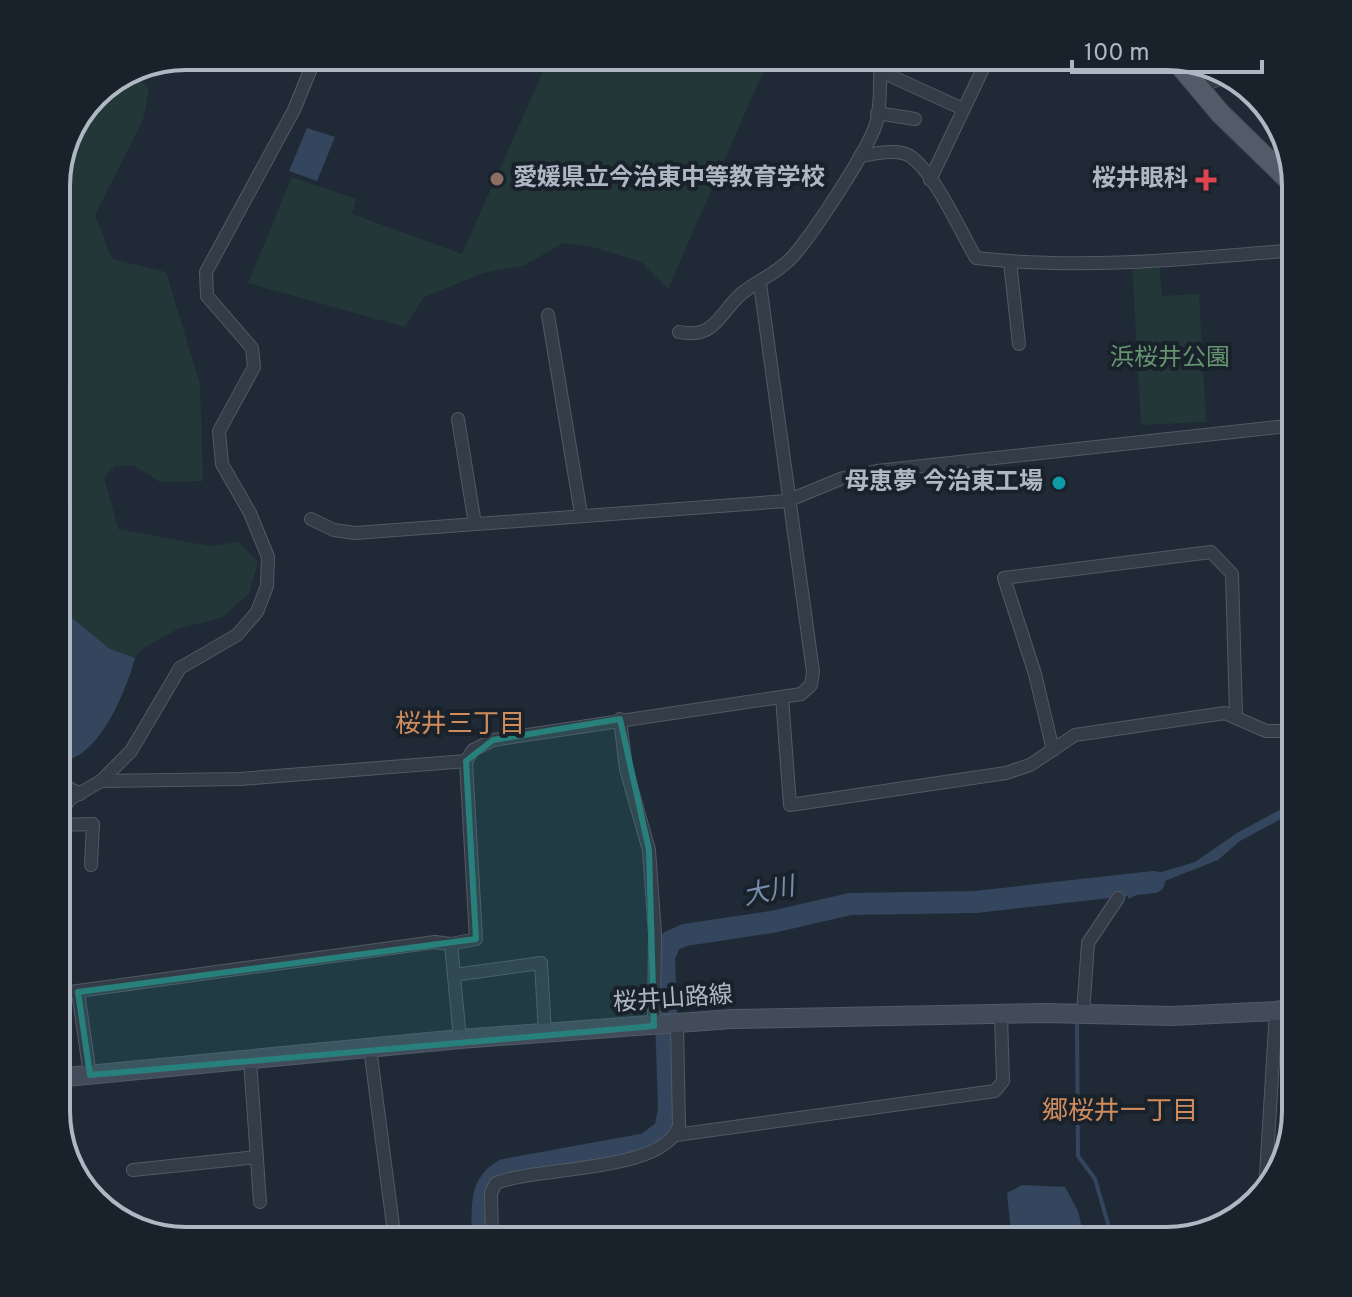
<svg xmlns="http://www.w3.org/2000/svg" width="1352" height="1297" viewBox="0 0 1352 1297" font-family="Overpass,'Noto Sans JP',sans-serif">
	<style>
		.green { fill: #233738 }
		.water { fill: #34465d }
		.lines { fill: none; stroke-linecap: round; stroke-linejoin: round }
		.stream { stroke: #34465d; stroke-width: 4 }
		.river { stroke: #34465d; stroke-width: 22 }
		.minor-casing { stroke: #515a65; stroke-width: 14 }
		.secondary-casing { stroke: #515a65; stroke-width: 20 }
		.primary-casing { stroke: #3d4550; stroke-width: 22 }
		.minor { stroke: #343c47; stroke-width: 12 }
		.secondary { stroke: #424b5a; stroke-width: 18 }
		.primary { stroke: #525b67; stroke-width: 20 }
		.marked { fill: #27807b; fill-opacity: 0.2; stroke: #27807b; stroke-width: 6; stroke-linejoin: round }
		.education-dot { fill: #8d6e63; stroke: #19212b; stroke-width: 3 }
		.health-dot { fill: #e0444e; stroke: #19212b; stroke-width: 3 }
		.culture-dot { fill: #0f9aa8; stroke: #19212b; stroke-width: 3 }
		.labels { text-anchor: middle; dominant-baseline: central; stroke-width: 8; stroke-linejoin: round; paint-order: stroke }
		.poi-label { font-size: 24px; font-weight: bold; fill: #aeb7c4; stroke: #19212b; text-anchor: end }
		.park-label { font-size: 24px; fill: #669370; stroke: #19212b }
		.street-label { font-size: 24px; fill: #aeb7c4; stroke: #19212b }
		.neighbourhood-label { font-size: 26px; fill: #d08c5d; stroke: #19212b }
		.water-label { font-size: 26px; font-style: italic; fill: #768eab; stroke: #19212b }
		.rim { fill: none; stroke: #aeb7c4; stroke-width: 4 }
	</style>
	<rect width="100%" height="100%" fill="#202a36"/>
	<!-- green -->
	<g class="green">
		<path d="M 550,56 L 770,56 L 668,289 L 641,262 L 593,247 L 563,243 L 525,265 L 482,273 L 423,298 L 405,327 L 248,283 L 292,177 L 356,199 L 352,214 L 462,254 Z"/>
		<path d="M 136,75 L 149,89 L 143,120 L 95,215 L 112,259 L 166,272 L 200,384 L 203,481 L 160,482 L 133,465 L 115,466 L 104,477 L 118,529 L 209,546 L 239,542 L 258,562 L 249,593 L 223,617 L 178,629 L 145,647 L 56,733 L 56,177 L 100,88 Z"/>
		<path d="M 1159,260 L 1162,296 L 1199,294 L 1206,422 L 1141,425 L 1132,261 Z"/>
	</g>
	<!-- water -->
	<g class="water">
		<path d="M 307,128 L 335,137 L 317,181 L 289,171 Z"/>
		<path d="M 56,605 L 110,649 L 135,658 C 126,691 97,765 56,761 Z"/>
		<path d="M 1296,801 L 1296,811 L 1240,841 L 1218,860 L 1152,886 L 1129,899 L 1125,891 L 1128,882 L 1195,862 L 1237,833 Z"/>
		<path d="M 1022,1185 L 1065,1187 L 1078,1211 L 1085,1241 L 1012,1241 L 1007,1193 Z"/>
	</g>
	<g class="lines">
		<!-- stream -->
		<path class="stream" d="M 1077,1020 L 1078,1156 L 1095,1179 L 1113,1241"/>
		<!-- river -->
		<path class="river" d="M 483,1241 C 483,1213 477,1185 504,1170 L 646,1144 L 665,1130 L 669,1110 L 664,956 L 671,941 L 685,935 L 772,922 L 850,904 L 975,902 L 1154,882"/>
		<defs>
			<g id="minor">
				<path d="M 880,71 L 963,109"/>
				<path d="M 1198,87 L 1220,79"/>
				<path d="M 877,113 L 915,119"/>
				<path d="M 860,156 C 874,154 897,148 910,156 C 935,173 960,231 976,258 C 1081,270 1191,259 1296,250"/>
				<path d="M 930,180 L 989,56"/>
				<path d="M 1010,262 L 1019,344"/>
				<path d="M 548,315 L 581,514"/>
				<path d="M 679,332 C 715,339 718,315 741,294 C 758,280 780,272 795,254 C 815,230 867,152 876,124 C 882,104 879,77 881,56"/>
				<path d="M 458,419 L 475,524"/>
				<path d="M 311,519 L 334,530 L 355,533 L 787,501 L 843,478 L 877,471 L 1296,425"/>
				<path d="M 782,697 L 790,805 L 1006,773 L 1030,765 L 1075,735 L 1225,713 L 1266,731 L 1296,731"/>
				<path d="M 620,719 L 626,769 L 649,850 L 655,934 L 654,1026"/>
				<path d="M 1053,750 L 1035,674 L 1004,578 L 1211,552 L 1232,574 L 1236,715"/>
				<path d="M 56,781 L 80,794"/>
				<path d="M 101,781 L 240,779 L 466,761"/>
				<path d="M 56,819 L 70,799 L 101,781 L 131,751 L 180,668 L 237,635 L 257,612 L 267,586 L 268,557 L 250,513 L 222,464 L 219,431 L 254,367 L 252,348 L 207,296 L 206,272 L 294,110 L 316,56"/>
				<path d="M 56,825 L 93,824 L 91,865"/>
				<path d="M 454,975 L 541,963 L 545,1033"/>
				<path d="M 78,992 L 90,1075"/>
				<path d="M 56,994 L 435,942 L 451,944"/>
				<path d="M 1083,1014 L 1088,943 L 1118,898"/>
				<path d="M 460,1039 L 451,944 L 476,939 L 466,761 L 473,750 L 493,740 L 801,694 L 811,685 L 813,672 L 760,284"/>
				<path d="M 370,1048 L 395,1241"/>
				<path d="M 250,1060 L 260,1202"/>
				<path d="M 676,1135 L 995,1091 L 1003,1081 L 1001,1016"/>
				<path d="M 133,1170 L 257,1157"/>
				<path d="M 1265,1191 L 1276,1011"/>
				<path d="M 492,1241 L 491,1193 L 496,1183 C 539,1166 663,1173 679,1126 L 677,1024"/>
			</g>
			<path id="secondary" d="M 56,1078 L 460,1039 L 732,1019 L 1046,1013 L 1172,1016 L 1276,1011 L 1296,1007"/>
			<path id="primary" d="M 1172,56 L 1220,113 L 1296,187"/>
		</defs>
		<!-- minor casing -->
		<use href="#minor" class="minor-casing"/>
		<!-- secondary casing -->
		<use href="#secondary" class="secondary-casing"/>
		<!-- primary casing -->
		<use href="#primary" class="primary-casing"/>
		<!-- minor -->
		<use href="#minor" class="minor"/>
		<!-- secondary -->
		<use href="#secondary" class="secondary"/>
		<!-- primary -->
		<use href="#primary" class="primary"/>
	</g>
	<!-- marked area -->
	<path class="marked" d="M 620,719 L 649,850 L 654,1026 L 90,1075 L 78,992 L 476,939 L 466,761 L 493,740 Z"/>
	<!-- markers -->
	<circle class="education-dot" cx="497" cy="179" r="8"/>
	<path class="health-dot" d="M1202 168h8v8h8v8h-8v8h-8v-8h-8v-8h8z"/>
	<circle class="culture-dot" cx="1059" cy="483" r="8"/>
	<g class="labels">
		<!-- poi labels -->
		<g class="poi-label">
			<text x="513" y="179" text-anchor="start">愛媛県立今治東中等教育学校</text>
			<text x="1188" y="180">桜井眼科</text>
			<text x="1043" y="483">母恵夢 今治東工場</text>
		</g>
		<!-- park labels -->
		<g class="park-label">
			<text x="1170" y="359">浜桜井公園</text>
		</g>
		<!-- street labels -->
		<g class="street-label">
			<text transform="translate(673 1000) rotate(-4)">桜井山路線</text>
		</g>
		<!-- neighbourhood labels -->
		<g class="neighbourhood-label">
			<text x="460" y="725">桜井三丁目</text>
			<text x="1120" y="1112">郷桜井一丁目</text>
		</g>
		<!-- water labels -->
		<g class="water-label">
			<text transform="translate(769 893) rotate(-12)">大川</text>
		</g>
	</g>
	<!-- crop -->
	<path d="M0 0H1352V1297H0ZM186 70H1166A116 116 0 0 1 1282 186V1111A116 116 0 0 1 1166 1227H186A116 116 0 0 1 70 1111V186A116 116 0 0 1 186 70Z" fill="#19212b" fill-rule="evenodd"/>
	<path class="rim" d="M186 70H1166A116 116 0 0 1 1282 186V1111A116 116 0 0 1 1166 1227H186A116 116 0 0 1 70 1111V186A116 116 0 0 1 186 70Z"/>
	<!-- scale -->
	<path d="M1072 60v12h190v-12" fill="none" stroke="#aeb7c4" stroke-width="4"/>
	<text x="1084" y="60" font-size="24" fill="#aeb7c4" stroke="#19212b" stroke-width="6" paint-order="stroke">100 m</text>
</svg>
